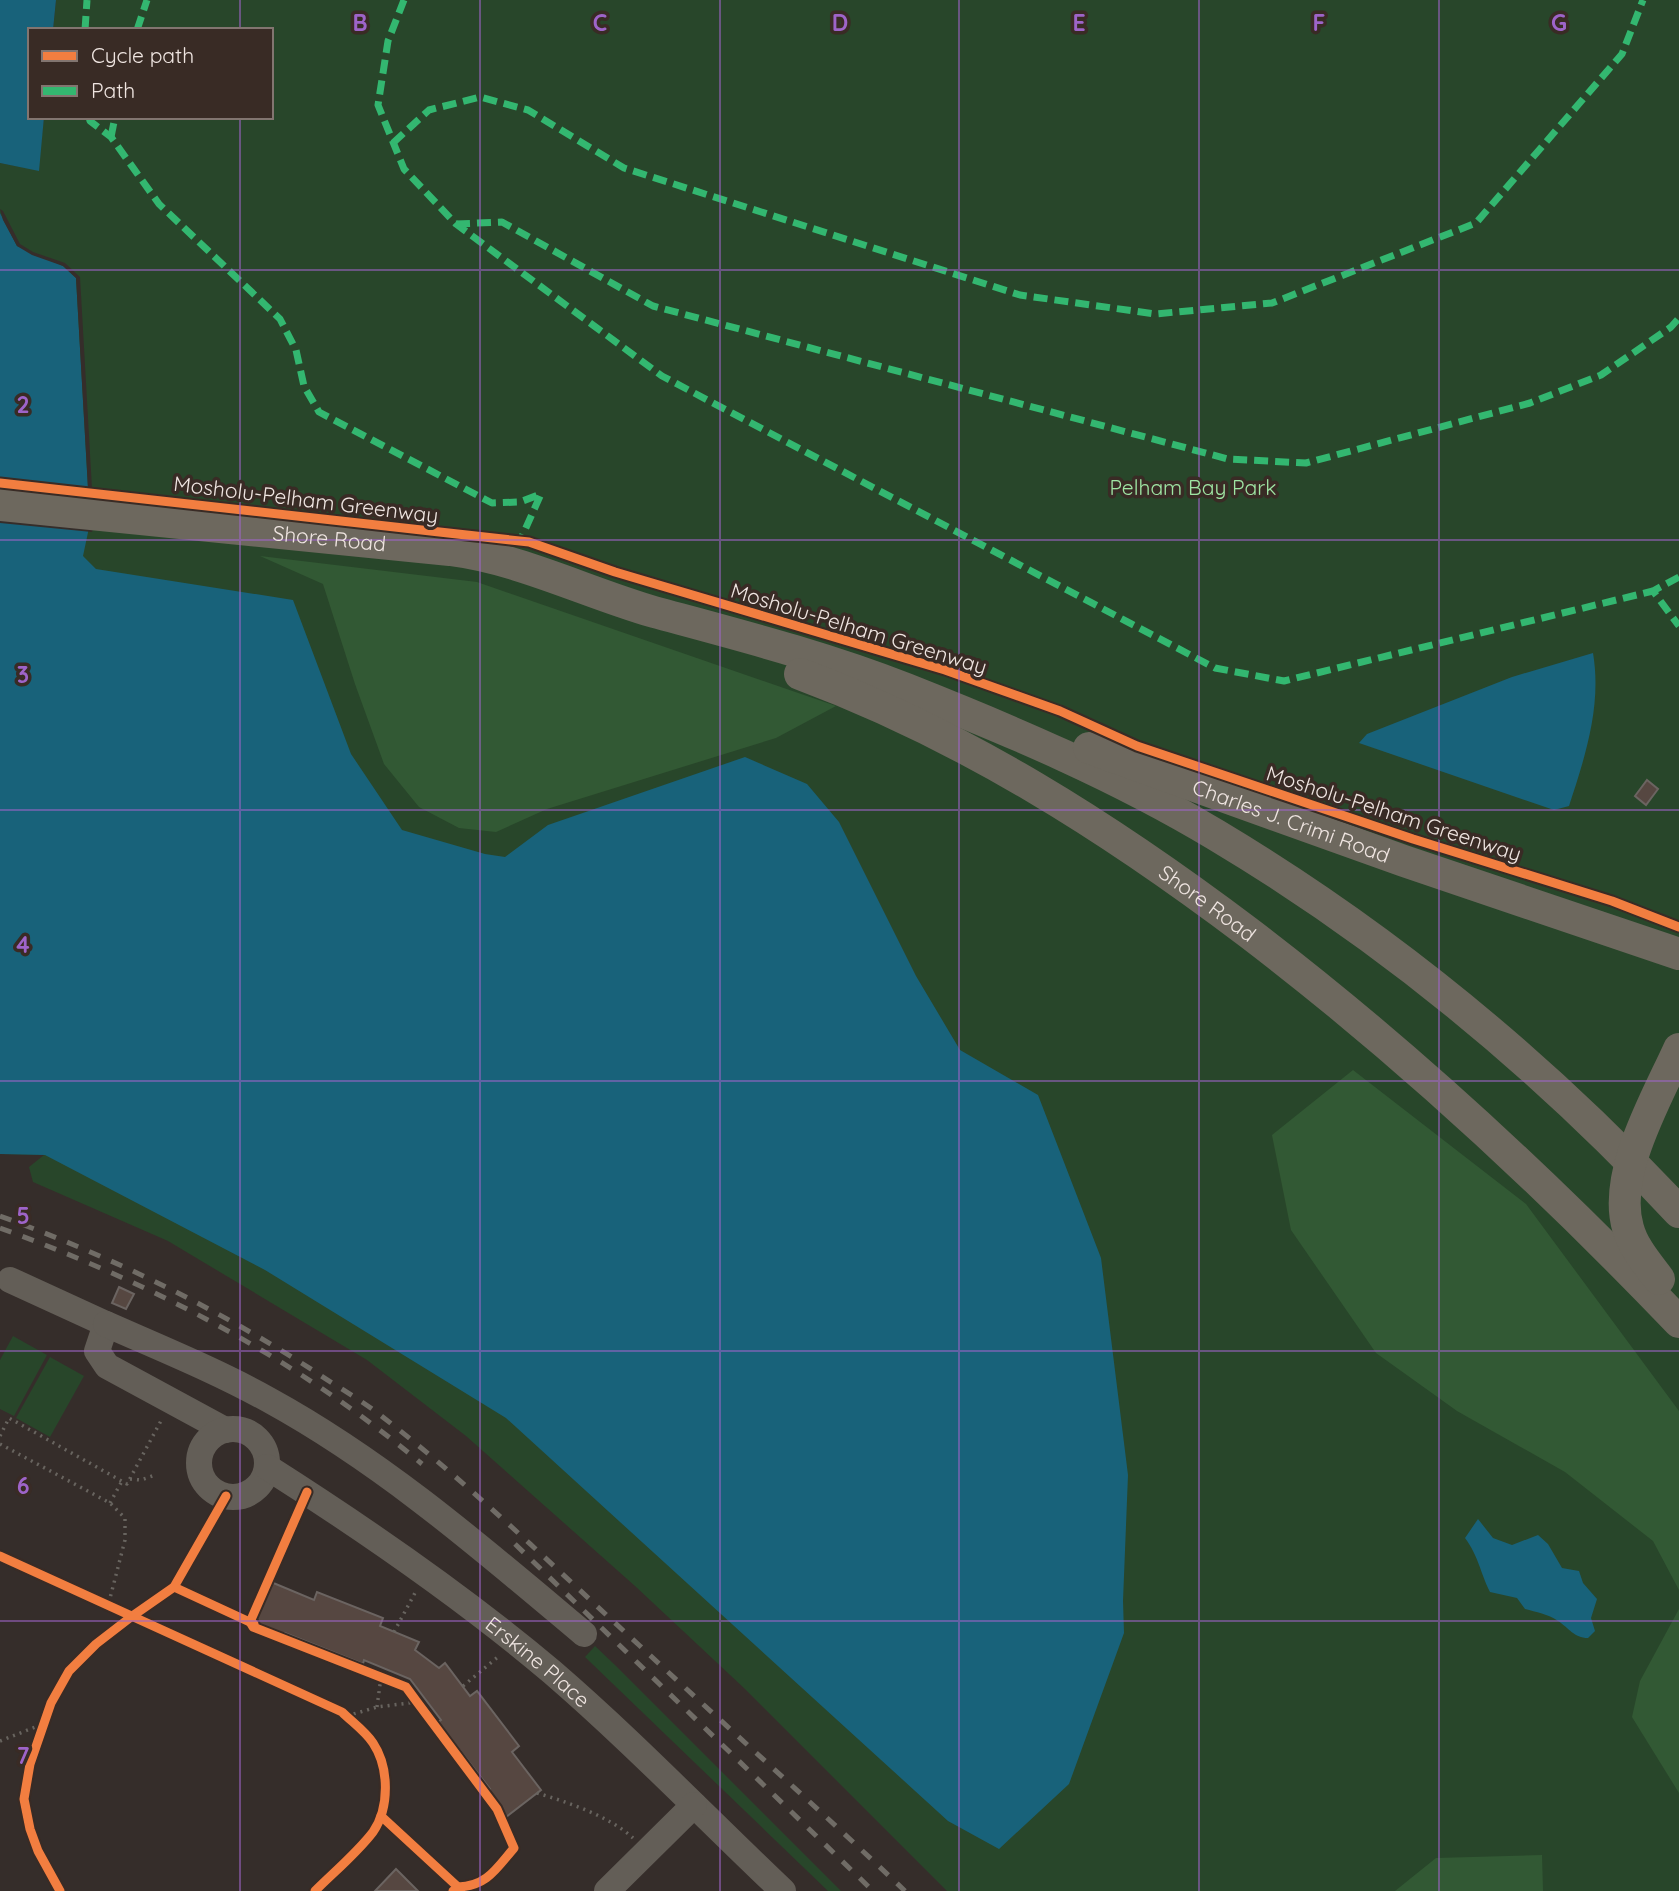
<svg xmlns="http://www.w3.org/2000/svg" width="1679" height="1891" viewBox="0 0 1679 1891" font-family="Quicksand,sans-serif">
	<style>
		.green { fill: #28462a }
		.forest { fill: #325934 }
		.water { fill: #18627a }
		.pier { fill: #352d2a }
		.building { fill: #564741; stroke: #6b6461; stroke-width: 2 }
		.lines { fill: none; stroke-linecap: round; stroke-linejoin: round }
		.path { stroke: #68645f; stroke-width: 3.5; stroke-dasharray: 2 5; stroke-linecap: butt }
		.minor { stroke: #635e57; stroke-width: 26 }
		.major { stroke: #6d685e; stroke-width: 32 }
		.rail { stroke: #706c66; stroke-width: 5; stroke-dasharray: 12 12; stroke-linecap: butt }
		.quiet { stroke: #33b770; stroke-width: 7; stroke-dasharray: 14 7; stroke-linecap: butt }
		.cycleway-casing { stroke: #392b25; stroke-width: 13 }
		.cycleway { stroke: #f27e40; stroke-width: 9 }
		.grid { fill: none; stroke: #9e64c9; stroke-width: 2; stroke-opacity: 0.55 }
		.labels { text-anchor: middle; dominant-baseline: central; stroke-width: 7; stroke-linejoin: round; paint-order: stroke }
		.park-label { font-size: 21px; fill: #9fe6a4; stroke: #392b25 }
		.street-label { font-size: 21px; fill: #efe5e1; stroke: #392b25 }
		.grid-label { font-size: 23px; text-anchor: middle; font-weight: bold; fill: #9e64c9; stroke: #392b25; stroke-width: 7; stroke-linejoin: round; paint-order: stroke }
	</style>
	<rect width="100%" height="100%" fill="#352d2a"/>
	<!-- green -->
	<g class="green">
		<path d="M 56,0 L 1679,0 L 1679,1891 L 947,1891 L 745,1689 L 635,1586 L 466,1436 L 367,1360 L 168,1241 L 33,1182 L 29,1167 L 44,1155 L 0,1154 L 0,1061 L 162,938 L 17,246 L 0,213 L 0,163 L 38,170 L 44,117 L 271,117 L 271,30 L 53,30 Z"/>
		<path d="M 13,1336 L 47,1355 L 14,1416 L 0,1409 L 0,1360 Z"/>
		<path d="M 50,1357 L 84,1376 L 50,1437 L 16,1418 Z"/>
		<path d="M 595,1646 L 615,1665 L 841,1891 L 828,1891 L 585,1657 Z"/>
	</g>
	<!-- forest -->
	<g class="forest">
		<path d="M 260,556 L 477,582 L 836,706 L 776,738 L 547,809 L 496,832 L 459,828 L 419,807 L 384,764 L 355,684 L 323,584 Z"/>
		<path d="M 1353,1070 L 1526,1204 L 1679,1411 L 1679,1590 L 1653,1541 L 1565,1472 L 1457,1411 L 1376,1353 L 1291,1230 L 1272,1135 Z"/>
		<path d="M 1679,1609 L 1679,1793 L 1632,1717 L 1640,1681 Z"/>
		<path d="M 1542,1855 L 1543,1891 L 1395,1891 L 1436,1858 Z"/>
	</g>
	<!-- water -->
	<g class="water">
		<path d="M 0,0 L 56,0 L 53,30 L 30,30 L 30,117 L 44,117 L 39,171 L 0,163 Z"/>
		<path d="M 0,213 L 17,246 L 63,266 L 76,278 L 90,523 L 83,556 L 96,569 L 293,600 L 351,754 L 402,830 L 485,854 L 505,857 L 548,825 L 745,757 L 807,784 L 839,822 L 916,976 L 960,1050 L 1038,1095 L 1101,1258 L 1128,1475 L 1123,1601 L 1124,1633 L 1069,1784 L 999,1849 L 948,1821 L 506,1418 L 265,1270 L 45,1155 L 0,1154 Z"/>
		<path d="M 1593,653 C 1602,706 1585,757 1569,806 L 1554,810 L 1359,743 L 1367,734 L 1512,677 Z"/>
		<path d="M 1478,1519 L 1493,1538 L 1512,1545 L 1538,1535 L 1548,1544 L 1562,1568 L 1579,1571 L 1583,1583 L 1597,1599 L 1591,1618 L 1595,1631 L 1588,1638 C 1574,1638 1569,1628 1558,1621 C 1548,1614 1536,1612 1525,1609 L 1517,1598 L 1490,1592 C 1480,1572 1479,1557 1465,1538 Z"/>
	</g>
	<!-- pier -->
	<path class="pier" d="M 0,209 L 3,211 L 20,244 L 33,252 L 65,263 L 80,277 L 94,524 L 92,532 L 0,523 L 0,479 L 88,488 L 76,278 L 63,266 L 32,255 L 17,246 L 3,220 Z"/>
	<!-- building -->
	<g class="building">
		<path d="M 1647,780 L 1658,789 L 1646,805 L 1635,796 Z"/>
		<path d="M 119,1287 L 134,1294 L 126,1309 L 112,1303 Z"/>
		<path d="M 271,1582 L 314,1600 L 317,1592 L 383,1618 L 380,1626 L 419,1642 L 415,1650 L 439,1668 L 445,1663 L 470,1696 L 477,1691 L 519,1746 L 512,1752 L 541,1790 L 506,1817 L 487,1792 L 490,1789 L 438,1722 L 441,1720 L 410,1679 L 364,1660 L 363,1664 L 285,1633 L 284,1636 L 254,1624 Z"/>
		<path d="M 396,1869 L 418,1891 L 375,1891 Z"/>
	</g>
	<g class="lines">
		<!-- path -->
		<g class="path">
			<path d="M 0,1436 L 9,1418 L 127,1484 L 162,1419"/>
			<path d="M 0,1444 L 110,1503 L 125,1518 L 125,1540 L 108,1606"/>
			<path d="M 130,1479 L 141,1480 L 155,1475"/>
			<path d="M 110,1503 L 122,1481"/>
			<path d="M 394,1632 L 416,1591"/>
			<path d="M 463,1686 L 499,1656"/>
			<path d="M 377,1707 L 381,1677"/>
			<path d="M 347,1716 L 377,1707 L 417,1702"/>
			<path d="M 0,1741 L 43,1724"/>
			<path d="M 537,1793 C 567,1802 609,1816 633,1838"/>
		</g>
		<!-- minor -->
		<g class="minor">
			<path d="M 10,1280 L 106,1324 L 97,1351 L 107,1366 L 225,1430"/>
			<path d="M 106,1324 C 160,1348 217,1371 269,1400 C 384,1463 484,1550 584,1634"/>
			<circle cx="233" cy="1463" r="34"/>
			<path id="s1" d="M 267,1467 C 366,1530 462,1596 552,1672 C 632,1741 706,1818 783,1891"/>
			<path d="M 607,1891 L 694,1805"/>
		</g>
		<!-- major -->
		<g class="major">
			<path id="s2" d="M 0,505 L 450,550 C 521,559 585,592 654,612 C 739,635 825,657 906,689 C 1012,731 1118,776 1216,835 C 1388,938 1542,1065 1679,1212"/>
			<path id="s3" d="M 800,674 C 964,735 1110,828 1249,933 C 1404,1051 1545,1182 1679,1322"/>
			<path id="s4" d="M 1089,748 L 1404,861 L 1679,954"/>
			<path d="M 1659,1279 C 1647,1263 1633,1247 1628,1228 C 1612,1174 1657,1098 1679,1049"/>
		</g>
		<!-- rail -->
		<g class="rail">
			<path d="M 0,1216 C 112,1257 217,1308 317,1373 C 339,1388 363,1401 384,1418 C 474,1488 556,1569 640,1646 C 728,1728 818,1808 905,1891"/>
			<path d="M 0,1228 C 152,1283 299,1360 422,1464"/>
			<path d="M 515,1544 L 873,1891"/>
		</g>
		<!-- quiet -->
		<g class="quiet">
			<path d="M 404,0 L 388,41 L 378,105 L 404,169 L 456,224 L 662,376 L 1215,668 L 1284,681 L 1653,591"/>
			<path d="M 85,30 L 87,0"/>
			<path d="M 137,30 L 147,0"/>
			<path d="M 89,117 L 90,121 L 111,137 L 159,204 L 280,319 L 296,350 L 304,386 L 319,412 L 492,503 L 520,502 L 541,494 L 520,541"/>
			<path d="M 111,137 L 115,117"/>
			<path d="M 393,143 L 429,110 L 480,97 L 528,110 L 624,168 L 1020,295 L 1155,314 L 1272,303 L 1476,223 L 1622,54 L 1643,0"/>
			<path d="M 456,224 L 502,222 L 653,306 L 1228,459 L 1306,463 L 1530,403 L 1601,375 L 1671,327 L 1679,318"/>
			<path d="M 1679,577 L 1653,591 L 1679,626"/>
		</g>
		<defs>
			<g id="cycleway">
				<path d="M 0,483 L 529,542 L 615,572 L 945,670 L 1060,711 L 1137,746 L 1413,839 L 1612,901 L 1679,927"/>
				<path d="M 307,1492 L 250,1622 L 253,1627 L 406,1687 L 417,1702 L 497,1809 L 514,1848 C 496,1869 487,1886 458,1887 L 453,1891"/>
				<path d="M 0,1556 L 342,1712 C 352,1722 365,1731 373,1743 C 389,1767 390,1807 373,1832 C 357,1853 334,1872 315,1891"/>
				<path d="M 174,1587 L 254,1624"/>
				<path d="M 381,1816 L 458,1887"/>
				<path d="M 60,1891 L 38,1851 L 30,1829 L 24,1799 L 30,1764 L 51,1703 L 69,1671 L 96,1644 L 131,1617 L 174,1587 L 226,1496"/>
			</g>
		</defs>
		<!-- cycleway casing -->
		<use href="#cycleway" class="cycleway-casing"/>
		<!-- cycleway -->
		<use href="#cycleway" class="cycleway"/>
	</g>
	<!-- grid -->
	<path class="grid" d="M 240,0 L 240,30M 480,0 L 480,1891M 720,0 L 720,1891M 959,0 L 959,1891M 1199,0 L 1199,1891M 1439,0 L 1439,1891M 240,117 L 240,1891M 0,270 L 1679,270M 0,540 L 1679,540M 0,810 L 1679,810M 0,1081 L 1679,1081M 0,1351 L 1679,1351M 0,1621 L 1679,1621"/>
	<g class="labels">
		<!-- park labels -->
		<g class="park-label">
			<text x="1193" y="487">Pelham Bay Park</text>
		</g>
		<!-- street labels -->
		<g class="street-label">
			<text transform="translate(306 499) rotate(7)">Mosholu-Pelham Greenway</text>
			<text stroke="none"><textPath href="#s2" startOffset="331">Shore Road</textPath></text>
			<text transform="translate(859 628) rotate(17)">Mosholu-Pelham Greenway</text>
			<text transform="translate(1394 813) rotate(18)">Mosholu-Pelham Greenway</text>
			<text stroke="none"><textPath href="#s4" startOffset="215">Charles J. Crimi Road</textPath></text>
			<text stroke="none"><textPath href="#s3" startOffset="469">Shore Road</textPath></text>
			<text stroke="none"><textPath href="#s1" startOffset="334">Erskine Place</textPath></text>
		</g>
	</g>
	<g class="grid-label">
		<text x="360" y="31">B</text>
		<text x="600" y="31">C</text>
		<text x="840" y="31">D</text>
		<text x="1079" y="31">E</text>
		<text x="1319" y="31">F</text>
		<text x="1559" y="31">G</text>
		<text x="23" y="413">2</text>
		<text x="23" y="683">3</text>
		<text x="23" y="953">4</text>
		<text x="23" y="1224">5</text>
		<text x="23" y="1494">6</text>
		<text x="23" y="1764">7</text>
	</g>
	<!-- legend -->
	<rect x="28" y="28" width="245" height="91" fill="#392b25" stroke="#827570" stroke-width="2"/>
	<rect x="42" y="51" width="35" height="10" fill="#f27e40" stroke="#827570" stroke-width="2"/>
	<text x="91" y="63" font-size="21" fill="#efe5e1">Cycle path</text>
	<rect x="42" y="86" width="35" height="10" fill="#33b770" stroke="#827570" stroke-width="2"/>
	<text x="91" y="98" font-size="21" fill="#efe5e1">Path</text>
</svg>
